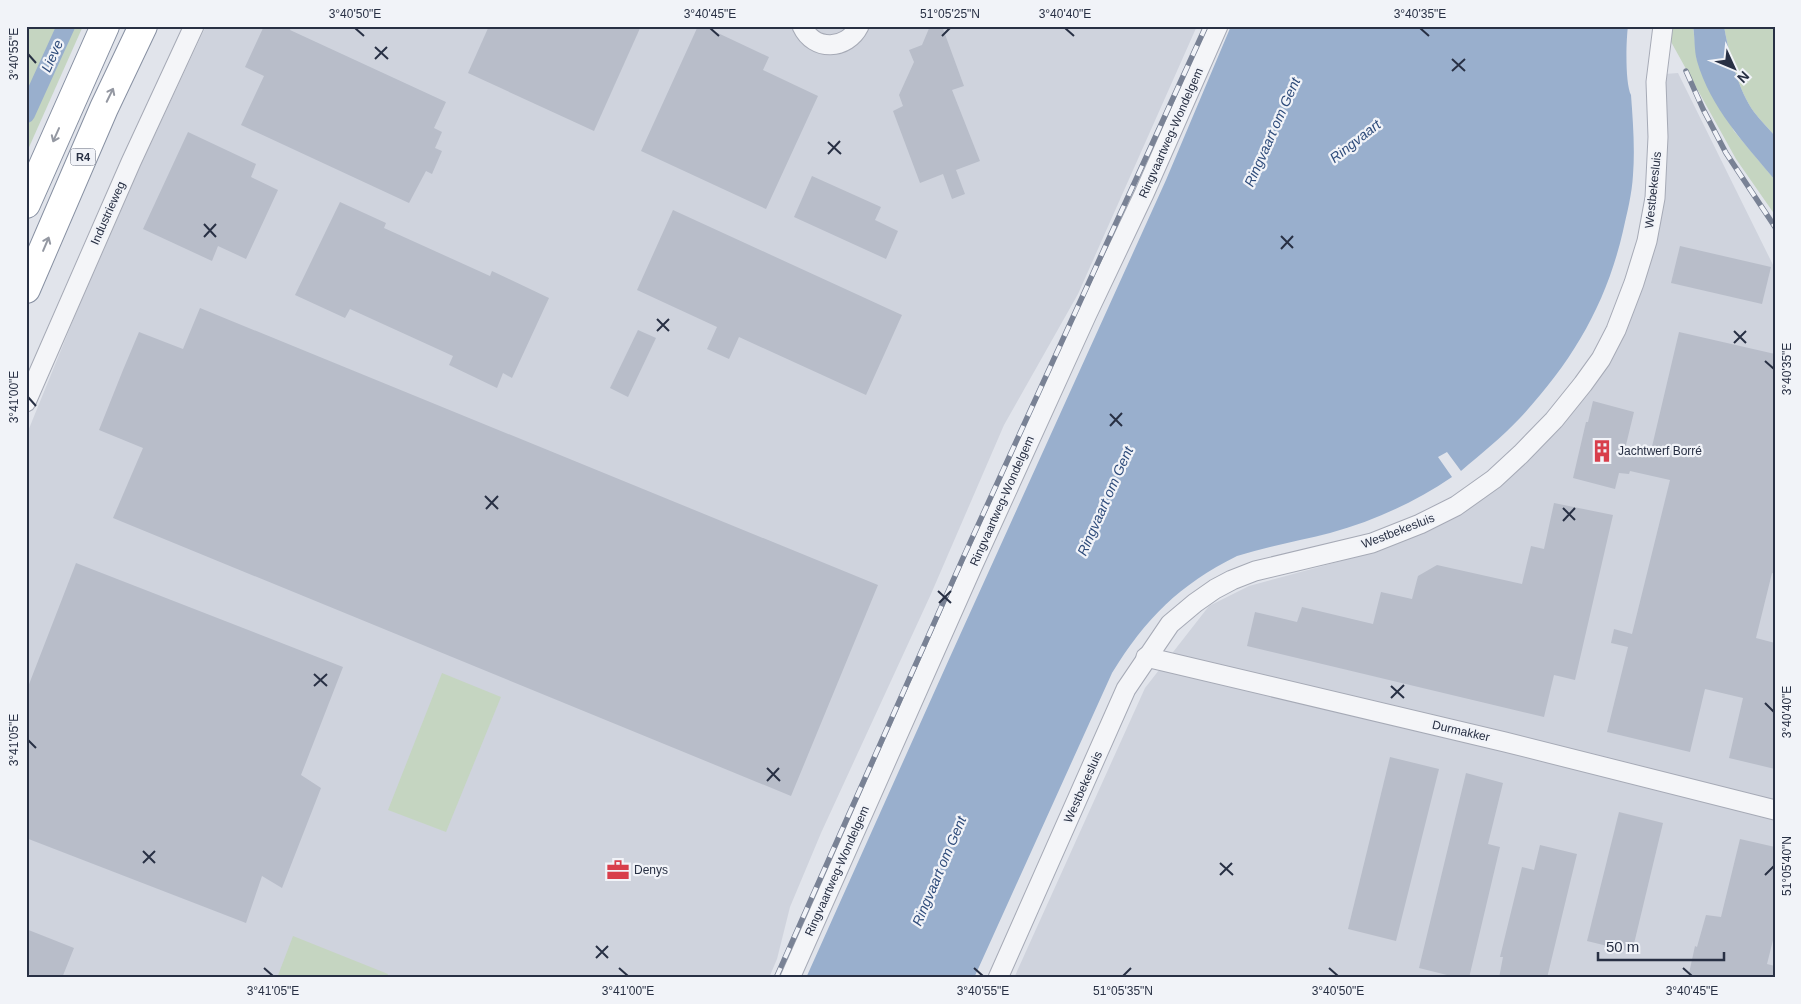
<svg xmlns="http://www.w3.org/2000/svg" width="1801" height="1004" viewBox="0 0 1801 1004" font-family="Arial,sans-serif">
	<style>
		.built { fill: #cfd3dd }
		.green { fill: #c5d5c1 }
		.water { fill: #99afcd }
		.lines { fill: none; stroke-linecap: round; stroke-linejoin: round }
		.canal { stroke: #99afcd; stroke-width: 18 }
		.building { fill: #b8bdc9 }
		.street-casing { stroke: #a6aab6; stroke-width: 21 }
		.highway-casing { stroke: #8790a2; stroke-width: 30 }
		.street { stroke: #f4f5f8; stroke-width: 19 }
		.highway { stroke: #fff; stroke-width: 28 }
		.rail-casing { stroke: #798295; stroke-width: 5.5 }
		.rail { stroke: #f1f3f8; stroke-width: 4; stroke-dasharray: 11; stroke-linecap: butt }
		.oneway { stroke: #9498a2 }
		.ticks { fill: none; stroke: #283044; stroke-width: 2 }
		.labels { text-anchor: middle; dominant-baseline: central; stroke-width: 4.5; stroke-linejoin: round; paint-order: stroke }
		.shield { fill: #f1f3f8; stroke: #646a7a; stroke-width: 1 }
		.shield-label { font-size: 11px; font-weight: bold; fill: #283044 }
		.street-label { font-size: 12px; fill: #283044; stroke: #f1f3f8 }
		.poi-label { font-size: 12px; fill: #283044; stroke: #f1f3f8; text-anchor: start }
		.water-label { font-size: 14px; font-style: italic; fill: #2f4c7b; stroke: #f1f3f8 }
		.neatline { fill: none; stroke: #283044; stroke-width: 2 }
		.ticks-label { font-size: 12px; text-anchor: middle; fill: #283044 }
	</style>
	<rect width="100%" height="100%" fill="#e1e4eb"/>
	<!-- built -->
	<g class="built">
		<path d="M 206,26 L 1197,26 L 1078,294 L 1004,425 L 931,594 L 821,833 L 790,907 L 777,959 L 769,978 L 26,978 L 26,436 L 109,232 Z"/>
		<path d="M 1678,73 L 1775,269 L 1775,978 L 1014,978 L 1145,688 L 1209,606 L 1249,586 L 1341,561 L 1413,536 L 1467,510 L 1515,472 L 1559,429 L 1601,376 L 1626,328 L 1665,74 Z"/>
	</g>
	<!-- green -->
	<g class="green">
		<path d="M 26,26 L 83,26 L 26,154 Z"/>
		<path d="M 1670,26 L 1693,26 L 1697,60 L 1734,131 L 1775,180 L 1775,215 L 1736,159 L 1670,40 Z"/>
		<path d="M 1724,26 L 1775,26 L 1775,136 C 1768,128 1760,120 1754,112 C 1739,92 1728,51 1724,26 Z"/>
		<path d="M 442,673 L 501,697 L 446,832 L 388,810 Z"/>
		<path d="M 293,936 L 388,974 L 386,978 L 277,978 Z"/>
	</g>
	<!-- water -->
	<g class="water">
		<path d="M 1231,26 L 1628,26 C 1626,41 1625,83 1631,95 C 1633,122 1635,149 1633,175 C 1632,194 1627,213 1623,231 C 1606,305 1572,362 1520,418 C 1502,437 1481,454 1461,471 L 1447,452 L 1438,457 L 1452,477 C 1415,502 1374,521 1330,533 C 1299,541 1268,546 1237,556 C 1179,585 1146,618 1112,673 L 974,978 L 806,978 L 950,657 L 1166,180 Z"/>
		<path d="M 1693,26 L 1724,26 C 1728,51 1739,92 1754,112 C 1760,120 1768,128 1775,136 L 1775,180 C 1745,144 1710,107 1697,61 C 1694,50 1695,37 1693,26 Z"/>
	</g>
	<g class="lines">
		<!-- canal -->
		<path class="canal" d="M 26,114 L 66,26"/>
	</g>
	<!-- building -->
	<g class="building">
		<path d="M 264,26 L 291,26 L 290,30 L 446,102 L 434,128 L 442,132 L 435,148 L 442,151 L 432,174 L 426,171 L 409,203 L 241,125 L 264,76 L 245,67 Z"/>
		<path d="M 489,26 L 641,26 L 594,131 L 468,73 Z"/>
		<path d="M 698,26 L 703,26 L 769,57 L 763,70 L 818,96 L 766,209 L 641,151 Z"/>
		<path d="M 930,26 L 942,26 L 964,86 L 952,90 L 980,161 L 956,170 L 965,194 L 952,199 L 943,174 L 920,183 L 893,111 L 903,106 L 899,95 L 914,62 L 909,50 L 922,45 Z"/>
		<path d="M 188,132 L 256,164 L 251,177 L 278,190 L 246,259 L 218,246 L 212,261 L 143,229 Z"/>
		<path d="M 812,176 L 881,207 L 875,220 L 898,231 L 886,259 L 794,217 Z"/>
		<path d="M 340,202 L 386,223 L 384,228 L 490,276 L 492,271 L 549,298 L 512,378 L 503,373 L 497,388 L 449,365 L 453,356 L 350,309 L 345,318 L 295,295 Z"/>
		<path d="M 673,210 L 902,315 L 866,395 L 739,337 L 729,359 L 707,349 L 717,327 L 637,290 Z"/>
		<path d="M 1680,246 L 1771,267 L 1762,304 L 1671,283 Z"/>
		<path d="M 200,308 L 878,585 L 791,796 L 113,518 L 143,448 L 99,430 L 123,370 L 139,332 L 183,349 Z"/>
		<path d="M 638,330 L 656,338 L 628,397 L 610,388 Z"/>
		<path d="M 1679,332 L 1775,354 L 1775,574 L 1772,573 L 1756,638 L 1775,643 L 1775,769 L 1729,758 L 1743,698 L 1705,689 L 1690,752 L 1607,732 L 1628,647 L 1611,643 L 1614,629 L 1632,634 L 1670,480 L 1630,471 L 1629,474 L 1619,473 L 1615,489 L 1573,478 L 1586,422 L 1588,422 L 1593,401 L 1634,412 L 1625,449 L 1650,455 Z"/>
		<path d="M 1554,503 L 1613,515 L 1575,680 L 1554,675 L 1544,717 L 1247,646 L 1255,612 L 1297,622 L 1302,607 L 1373,624 L 1381,592 L 1412,599 L 1418,576 L 1437,565 L 1522,584 L 1531,546 L 1544,549 Z"/>
		<path d="M 76,563 L 343,667 L 301,775 L 321,788 L 282,888 L 262,876 L 246,923 L 26,838 L 26,692 Z"/>
		<path d="M 1390,757 L 1439,769 L 1396,941 L 1348,929 Z"/>
		<path d="M 1466,773 L 1503,783 L 1488,844 L 1500,847 L 1469,978 L 1459,978 L 1419,968 Z"/>
		<path d="M 1619,812 L 1663,823 L 1632,952 L 1587,941 Z"/>
		<path d="M 1740,839 L 1775,847 L 1775,932 L 1767,964 L 1775,966 L 1775,978 L 1688,978 L 1695,946 L 1697,947 L 1706,915 L 1721,917 Z"/>
		<path d="M 1540,845 L 1577,854 L 1547,978 L 1499,978 L 1503,957 L 1500,957 L 1522,867 L 1534,870 Z"/>
		<path d="M 26,929 L 74,948 L 62,978 L 38,978 L 26,973 Z"/>
	</g>
	<g class="lines">
		<defs>
			<g id="street">
				<path d="M 802,26 C 814,52 847,50 859,26"/>
				<path d="M 26,402 L 131,162 L 194,26"/>
				<path d="M 1146,657 L 1505,742 L 1775,810"/>
				<path d="M 790,978 L 973,565 L 1087,314 L 1144,194 L 1218,26"/>
				<path d="M 998,978 L 1126,689 L 1170,624 L 1195,603 L 1215,589 L 1232,580 L 1255,571 L 1372,543 L 1420,524 L 1456,506 L 1494,479 L 1521,454 L 1554,420 L 1583,384 L 1601,359 L 1616,330 L 1634,283 L 1647,241 L 1655,198 L 1658,137 L 1656,82 L 1663,26"/>
			</g>
			<g id="highway">
				<path d="M 26,204 L 105,26"/>
				<path d="M 26,289 L 104,108 L 143,26"/>
			</g>
		</defs>
		<!-- street casing -->
		<use href="#street" class="street-casing"/>
		<!-- highway casing -->
		<use href="#highway" class="highway-casing"/>
		<!-- street -->
		<use href="#street" class="street"/>
		<!-- highway -->
		<use href="#highway" class="highway"/>
		<defs>
			<g id="rail">
				<path d="M 1686,71 L 1703,109 L 1726,153 L 1775,227"/>
				<path d="M 776,978 L 963,558 L 1206,26"/>
			</g>
		</defs>
		<!-- rail casing -->
		<use href="#rail" class="rail-casing"/>
		<!-- rail -->
		<use href="#rail" class="rail"/>
	</g>
	<!-- one-way arrows -->
	<defs><path id="oneway-shaft" d="M-6 0H5M1.5-3L5.5 0L1.5 3" fill="none" stroke-width="1.6" stroke-linecap="round" stroke-linejoin="round" transform="scale(1.25)"/></defs>
	<g class="oneway">
		<use href="#oneway-shaft" transform="translate(110 95) rotate(-64)"/>
		<use href="#oneway-shaft" transform="translate(56 135) rotate(114)"/>
		<use href="#oneway-shaft" transform="translate(46 244) rotate(-67)"/>
	</g>
	<!-- ticks -->
	<path class="ticks" d="M 355,28 L 364,36M 710,28 L 719,36M 1065,28 L 1074,36M 1420,28 L 1429,36M 942,36 L 950,28M 375,47 L 388,59M 28,54 L 36,63M 375,59 L 387,47M 1452,59 L 1465,71M 1452,71 L 1465,59M 828,142 L 841,154M 828,154 L 840,141M 204,224 L 216,237M 1281,236 L 1293,248M 204,237 L 216,224M 1281,249 L 1293,236M 657,319 L 669,331M 657,331 L 669,319M 1734,331 L 1746,343M 1734,343 L 1746,331M 1765,361 L 1774,369M 28,397 L 36,406M 1110,414 L 1122,426M 1110,426 L 1122,413M 485,496 L 498,509M 1563,508 L 1575,520M 486,509 L 498,496M 1563,521 L 1575,508M 938,591 L 951,603M 939,603 L 951,591M 314,674 L 327,686M 314,686 L 327,674M 1391,686 L 1404,698M 1391,698 L 1404,685M 1765,703 L 1774,712M 28,740 L 36,748M 767,768 L 780,781M 767,781 L 779,768M 143,851 L 155,863M 143,863 L 155,851M 1220,863 L 1233,875M 1220,875 L 1232,863M 1765,875 L 1774,866M 596,946 L 608,958M 596,958 L 608,946M 264,968 L 273,976M 619,968 L 628,976M 974,968 L 983,976M 1329,968 L 1338,976M 1683,968 L 1692,976M 1123,976 L 1131,968"/>
	<!-- icons -->
	<defs>
		<symbol id="building-bare" viewBox="-9 -9 18 18"><path d="M-4-6H4V6H1V3H-1V6H-4ZM-2.5-4.3h1.7v1.8h-1.7ZM.8-4.3h1.7v1.8H.8ZM-2.5-1h1.7V.8h-1.7ZM.8-1h1.7V.8H.8Z" fill="#d83e4b" stroke="#f1f3f8" stroke-width="2.5" paint-order="stroke"/></symbol>
		<symbol id="office-bare" viewBox="-9 -9 18 18"><path d="M-6-3h4V-5.5h4V-3h4V5H-6ZM-1-4.5V-3h2v-1.5ZM-6 0V1H6V0Z" fill="#d83e4b" stroke="#f1f3f8" stroke-width="2.5" paint-order="stroke"/></symbol>
	</defs>
	<g fill-rule="evenodd">
		<use href="#building-bare" x="1586" y="435" width="32" height="32"/>
		<use href="#office-bare" x="602" y="854" width="32" height="32"/>
	</g>
	<g class="labels">
		<!-- shield labels -->
		<rect class="shield" x="70.5" y="148.5" width="25" height="17" rx="4"/>
		<g class="shield-label">
			<text x="83" y="157">R4</text>
		</g>
		<!-- street labels -->
		<g class="street-label">
			<text transform="translate(1171 133) rotate(-66)">Ringvaartweg-Wondelgem</text>
			<text transform="translate(1653 190) rotate(-84)">Westbekesluis</text>
			<text transform="translate(108 213) rotate(-66)">Industrieweg</text>
			<text transform="translate(1002 501) rotate(-66)">Ringvaartweg-Wondelgem</text>
			<text transform="translate(1398 531) rotate(-21)">Westbekesluis</text>
			<text transform="translate(1461 731) rotate(13)">Durmakker</text>
			<text transform="translate(1083 787) rotate(-66)">Westbekesluis</text>
			<text transform="translate(837 871) rotate(-66)">Ringvaartweg-Wondelgem</text>
		</g>
		<!-- poi labels -->
		<g class="poi-label">
			<text x="1618" y="451">Jachtwerf Borré</text>
			<text x="634" y="870">Denys</text>
		</g>
		<!-- water labels -->
		<g class="water-label">
			<text transform="translate(52 56) rotate(-66)">Lieve</text>
			<text transform="translate(1272 132) rotate(-66)">Ringvaart om Gent</text>
			<text transform="translate(1355 141) rotate(-38)">Ringvaart</text>
			<text transform="translate(1105 501) rotate(-66)">Ringvaart om Gent</text>
			<text transform="translate(939 871) rotate(-67)">Ringvaart om Gent</text>
		</g>
	</g>
	<!-- border -->
	<rect width="1801" height="1004" fill="none" stroke="#f1f3f8" stroke-width="55"/>
	<!-- north arrow -->
	<g transform="translate(1734 68) rotate(134)" stroke="#f1f3f8" stroke-width="4" paint-order="stroke">
	<path d="M0-4L9 19L0 12L-9 19Z" fill="#283044"/>
	<text y="-8" font-size="14" font-weight="bold" text-anchor="middle" fill="#283044">N</text>
	</g>
	<!-- scale -->
	<path d="M1598 952v8h126v-8" fill="none" stroke="#283044" stroke-width="2.5"/>
	<text x="1606" y="952" font-size="15" fill="#283044" stroke="#f1f3f8" stroke-width="4" paint-order="stroke">50 m</text>
	<rect x="28" y="28" width="1746" height="948" class="neatline"/>
	<g class="ticks-label">
		<text x="355" y="18">3°40'50"E</text>
		<text x="710" y="18">3°40'45"E</text>
		<text x="950" y="18">51°05'25"N</text>
		<text x="1065" y="18">3°40'40"E</text>
		<text x="1420" y="18">3°40'35"E</text>
		<text transform="translate(14 54) rotate(-90)" y="4">3°40'55"E</text>
		<text transform="translate(1787 369) rotate(-90)" y="4">3°40'35"E</text>
		<text transform="translate(14 397) rotate(-90)" y="4">3°41'00"E</text>
		<text transform="translate(1787 712) rotate(-90)" y="4">3°40'40"E</text>
		<text transform="translate(14 740) rotate(-90)" y="4">3°41'05"E</text>
		<text transform="translate(1787 866) rotate(-90)" y="4">51°05'40"N</text>
		<text x="273" y="995">3°41'05"E</text>
		<text x="628" y="995">3°41'00"E</text>
		<text x="983" y="995">3°40'55"E</text>
		<text x="1123" y="995">51°05'35"N</text>
		<text x="1338" y="995">3°40'50"E</text>
		<text x="1692" y="995">3°40'45"E</text>
	</g>
</svg>
